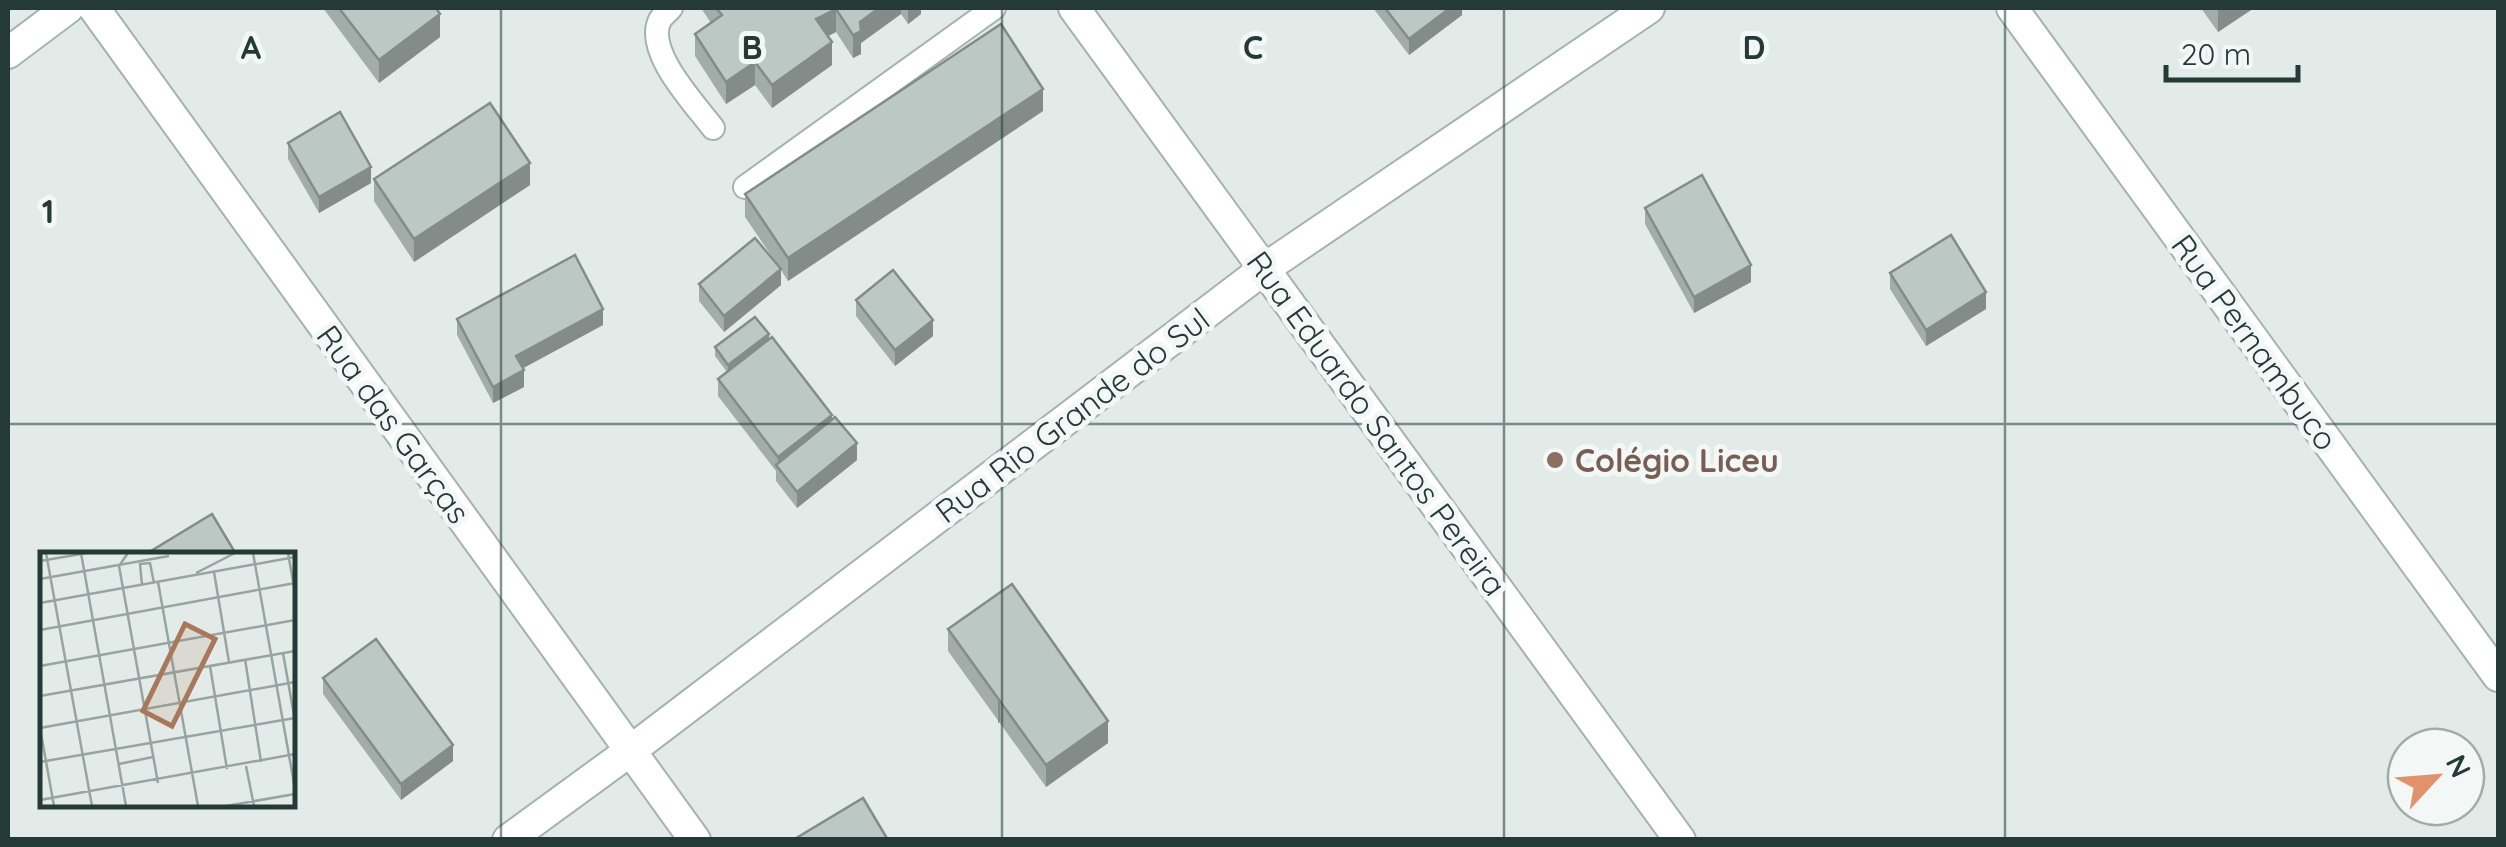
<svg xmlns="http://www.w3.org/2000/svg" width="2506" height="847" viewBox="0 0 2506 847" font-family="Quicksand,sans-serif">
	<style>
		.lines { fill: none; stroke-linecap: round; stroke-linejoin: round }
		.service-casing { stroke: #a6b2af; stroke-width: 26 }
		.minor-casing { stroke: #a6b2af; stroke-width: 34 }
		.secondary-casing { stroke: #a3b5b0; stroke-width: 34 }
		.service { stroke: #fff; stroke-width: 22 }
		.minor { stroke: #fff; stroke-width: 30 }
		.secondary { stroke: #fff; stroke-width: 30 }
		.wall { fill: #a2aca9 }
		.shaded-wall { fill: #848c89 }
		.building { fill: #bcc8c4; stroke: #848c89; stroke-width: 2.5 }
		.grid { fill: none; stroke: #253a36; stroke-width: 2.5; stroke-opacity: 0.55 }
		.education-dot { fill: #8d6e63; stroke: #f3f8f6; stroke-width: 4 }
		.labels { text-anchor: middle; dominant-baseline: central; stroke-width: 10; stroke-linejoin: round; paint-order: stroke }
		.street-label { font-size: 32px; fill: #253a36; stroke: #f3f8f6 }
		.education-label { font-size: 32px; font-weight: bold; fill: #785e54; stroke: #f3f8f6; text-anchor: start }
		.inset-road { fill: none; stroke: #97a4a1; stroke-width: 2.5 }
		.view { fill: #a9785b; fill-opacity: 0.15; stroke: #a9785b; stroke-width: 5 }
		.inset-edge { fill: none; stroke: #253a36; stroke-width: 5 }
		.grid-label { font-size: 32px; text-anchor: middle; font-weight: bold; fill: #253a36; stroke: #f3f8f6; stroke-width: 10; stroke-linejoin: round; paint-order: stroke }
	</style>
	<rect width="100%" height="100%" fill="#e3ebe8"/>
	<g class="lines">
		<defs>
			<g id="service">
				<path d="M 671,8 C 668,12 663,15 660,20 C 644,51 695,104 713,128"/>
				<path d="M 745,187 L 994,8"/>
			</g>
			<g id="minor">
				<path d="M 94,8 L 695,840"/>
				<path d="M 1074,8 L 1680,840"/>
				<path d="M 2012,8 L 2498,676"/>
				<path d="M 508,840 L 630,751 L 1264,269 L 1649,8"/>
			</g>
			<path id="secondary" d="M 8,53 L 68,8"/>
		</defs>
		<!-- service casing -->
		<use href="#service" class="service-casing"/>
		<!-- minor casing -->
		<use href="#minor" class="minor-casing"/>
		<!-- secondary casing -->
		<use href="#secondary" class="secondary-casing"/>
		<!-- service -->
		<use href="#service" class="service"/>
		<!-- minor -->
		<use href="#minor" class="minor"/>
		<!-- secondary -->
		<use href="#secondary" class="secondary"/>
	</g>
	<!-- wall -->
	<g class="wall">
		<path d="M 323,8 L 436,8 L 440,37 L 379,83 Z"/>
		<path d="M 701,8 L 921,8 L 921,14 L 908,24 L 901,14 L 861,43 L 861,54 L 853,58 L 836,32 L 828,36 L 832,65 L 772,108 L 755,85 L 726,104 L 695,56 L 695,34 L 711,23 Z"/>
		<path d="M 1373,8 L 1462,8 L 1462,15 L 1409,55 Z"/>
		<path d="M 2201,8 L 2254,8 L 2218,32 Z"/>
		<path d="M 1043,111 L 788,281 L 781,270 L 781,285 L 724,332 L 699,301 L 699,284 L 779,267 L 745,217 L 745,194 Z"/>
		<path d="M 288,143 L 371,183 L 319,213 L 288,159 Z"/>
		<path d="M 374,179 L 530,185 L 414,262 L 374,201 Z"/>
		<path d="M 1645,208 L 1751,282 L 1694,313 L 1645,224 Z"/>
		<path d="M 1890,273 L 1986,309 L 1926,346 L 1890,289 Z"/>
		<path d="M 856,300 L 933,336 L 895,366 L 856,316 Z"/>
		<path d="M 457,319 L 603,325 L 523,368 L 524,387 L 493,403 L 457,335 Z"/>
		<path d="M 769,340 L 832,419 L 857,460 L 797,508 L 776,481 L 776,471 L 718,396 L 718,379 L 727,372 L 715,356 L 715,347 Z"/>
		<path d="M 948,629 L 1108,743 L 1046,787 L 948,651 Z"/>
		<path d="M 323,678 L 453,761 L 401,800 L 323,694 Z"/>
	</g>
	<!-- shaded-wall -->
	<g class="shaded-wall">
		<path d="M 879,8 L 901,8 L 901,14 L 861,43 L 861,54 L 853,58 L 853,35 L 860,22 Z"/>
		<path d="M 908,8 L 921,8 L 921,14 L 908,24 Z"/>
		<path d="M 1450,8 L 1462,8 L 1462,15 L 1409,55 L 1409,39 Z"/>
		<path d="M 2222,8 L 2254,8 L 2218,32 L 2218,10 Z"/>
		<path d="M 836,9 L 836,32 L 816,42 L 816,19 Z"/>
		<path d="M 440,14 L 440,37 L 379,83 L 379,60 Z"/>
		<path d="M 832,42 L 832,65 L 772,108 L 772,85 Z"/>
		<path d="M 755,62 L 755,85 L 726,104 L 726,82 Z"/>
		<path d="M 1043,89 L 1043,111 L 788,281 L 788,258 Z"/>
		<path d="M 530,163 L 530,185 L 414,262 L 414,239 Z"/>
		<path d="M 371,167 L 371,183 L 319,213 L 319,197 Z"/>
		<path d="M 1751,265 L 1751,282 L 1694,313 L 1694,297 Z"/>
		<path d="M 781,269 L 781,285 L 724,332 L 724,316 Z"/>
		<path d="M 1986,292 L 1986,309 L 1926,346 L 1926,330 Z"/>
		<path d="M 603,309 L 603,325 L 516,372 L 516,356 Z"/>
		<path d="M 933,320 L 933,336 L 895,366 L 895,350 Z"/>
		<path d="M 769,334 L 769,343 L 728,374 L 728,365 Z"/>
		<path d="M 524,370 L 524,387 L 493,403 L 493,387 Z"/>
		<path d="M 832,415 L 832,432 L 778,467 L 778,457 Z"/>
		<path d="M 857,443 L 857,460 L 797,508 L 797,492 Z"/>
		<path d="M 1000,699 L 1000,722 L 998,723 L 998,701 Z"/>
		<path d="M 1108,721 L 1108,743 L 1046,787 L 1046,765 Z"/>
		<path d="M 453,745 L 453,761 L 401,800 L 401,784 Z"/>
	</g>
	<!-- building -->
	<g class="building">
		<path d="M 339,8 L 436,8 L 440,14 L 379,60 Z"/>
		<path d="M 716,8 L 879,8 L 860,22 L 861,31 L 853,35 L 836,9 L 816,19 L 832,42 L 772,85 L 755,62 L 726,82 L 695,34 L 722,15 Z"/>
		<path d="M 1385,8 L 1450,8 L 1409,39 Z"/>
		<path d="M 1001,24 L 1043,89 L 788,258 L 745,194 Z"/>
		<path d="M 490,103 L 530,163 L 414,239 L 374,179 Z"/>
		<path d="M 340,112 L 371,167 L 319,197 L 288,143 Z"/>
		<path d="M 1702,175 L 1751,265 L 1694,297 L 1645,208 Z"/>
		<path d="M 1951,235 L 1986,292 L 1926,330 L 1890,273 Z"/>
		<path d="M 755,238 L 781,269 L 724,316 L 699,284 Z"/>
		<path d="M 575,255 L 603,309 L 516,356 L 524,370 L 493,387 L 457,319 Z"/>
		<path d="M 893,270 L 933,320 L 895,350 L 856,300 Z"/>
		<path d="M 755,317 L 769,334 L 728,365 L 715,347 Z"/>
		<path d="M 772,337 L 832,415 L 778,457 L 718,379 Z"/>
		<path d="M 835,417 L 857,443 L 797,492 L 776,465 Z"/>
		<path d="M 212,514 L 236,554 L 146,554 Z"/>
		<path d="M 1012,584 L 1108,721 L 1046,765 L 948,629 Z"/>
		<path d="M 376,639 L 453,745 L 401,784 L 323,678 Z"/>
		<path d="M 863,798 L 888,840 L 793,840 Z"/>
	</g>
	<!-- grid -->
	<path class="grid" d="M 501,8 L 501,840M 1002,8 L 1002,840M 1504,8 L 1504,840M 2005,8 L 2005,840M 8,424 L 2498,424"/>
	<!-- markers -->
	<circle class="education-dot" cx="1555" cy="460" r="10"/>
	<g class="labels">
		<!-- street labels -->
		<g class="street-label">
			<text transform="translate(2255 342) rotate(54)">Rua Pernambuco</text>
			<text transform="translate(1072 415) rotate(-37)">Rua Rio Grande do Sul</text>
			<text transform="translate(1377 423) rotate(54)">Rua Eduardo Santos Pereira</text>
			<text transform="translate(394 424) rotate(54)">Rua das Garças</text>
		</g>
		<!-- education labels -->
		<g class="education-label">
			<text x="1575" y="460">Colégio Liceu</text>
		</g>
	</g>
	<!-- overview -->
	<g transform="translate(40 552)">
		<rect width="255" height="255" fill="#e3ebe8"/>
		<path class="inset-road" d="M 6,1 L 52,254M 41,1 L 86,254M 88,1 L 79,14 L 118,231M 213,1 L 255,237M 248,1 L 255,40M 0,9 L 47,1M 174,20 L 189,110M 156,21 L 195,1M 0,27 L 129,4M 118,30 L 158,254M 102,33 L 100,12 L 110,11 L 114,31M 0,51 L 255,5M 0,78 L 255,31M 243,101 L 255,169M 205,107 L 221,210M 0,114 L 255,68M 170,114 L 187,217M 0,144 L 255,99M 0,176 L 255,130M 0,176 L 14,254M 0,210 L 255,166M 79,212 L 113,205M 206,214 L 214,254M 0,248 L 255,202M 186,254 L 255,242"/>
		<path class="view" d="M 145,72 L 175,87 L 132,174 L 103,159 Z"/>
		<rect width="255" height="255" class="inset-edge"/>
	</g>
	<g class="grid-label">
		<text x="251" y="59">A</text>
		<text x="752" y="59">B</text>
		<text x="1253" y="59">C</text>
		<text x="1754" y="59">D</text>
		<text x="48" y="223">1</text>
	</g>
	<!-- border -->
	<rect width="2506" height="847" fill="none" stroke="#253a36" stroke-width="20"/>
	<!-- north arrow -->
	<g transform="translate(2436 777) rotate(64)"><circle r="48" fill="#f3f8f6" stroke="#a1aca9" stroke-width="2.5"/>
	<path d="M0-8L18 38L0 25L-18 38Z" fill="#e1926b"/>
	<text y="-15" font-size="28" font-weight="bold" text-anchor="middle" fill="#253a36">N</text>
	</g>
	<!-- scale -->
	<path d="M2166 65v15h132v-15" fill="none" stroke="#253a36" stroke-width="5"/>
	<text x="2181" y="65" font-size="30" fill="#253a36" stroke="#f3f8f6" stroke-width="8" paint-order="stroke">20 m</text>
</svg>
